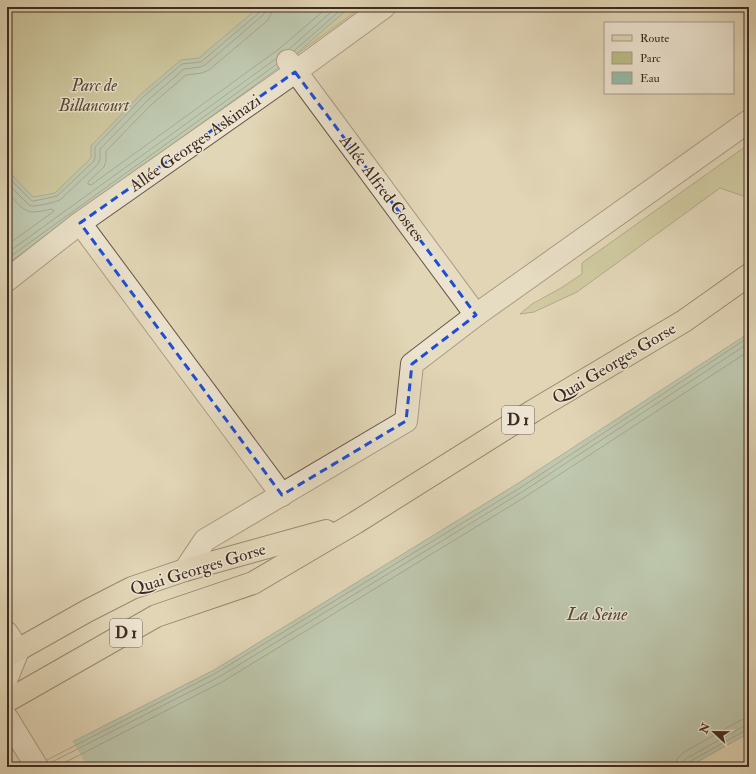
<svg xmlns="http://www.w3.org/2000/svg" width="756" height="774" viewBox="0 0 756 774" font-family="'IM FELL Double Pica',serif">
	<style>
		.green { fill: #babc88; stroke: #7c7454 }
		.water { fill: #95baa8; stroke: #738172 }
		.pier { fill: #e1d6b6 }
		.lines { fill: none; stroke-linecap: round; stroke-linejoin: round }
		.shore { stroke: #6a7264; stroke-width: 1 }
		.minor-casing { stroke: #685646; stroke-width: 24 }
		.major-casing { stroke: #3f2b21; stroke-width: 24 }
		.minor { stroke: #ece4d0; stroke-width: 22 }
		.major { stroke: #e1d6b6; stroke-width: 22 }
		.marked { fill: none; stroke: #1d4ed8; stroke-width: 3; stroke-dasharray: 8 5; stroke-linejoin: round }
		.labels { text-anchor: middle; dominant-baseline: central; stroke-width: 3; stroke-linejoin: round; paint-order: stroke }
		.shield { fill: #ece4d0; stroke: #736256; stroke-width: 1 }
		.shield-label { font-size: 16px; font-weight: bold; fill: #3f2b21 }
		.park-label { font-size: 17px; font-style: italic; fill: #584836; stroke: #ece4d0 }
		.street-label { font-size: 17px; fill: #3f2b21; stroke: #ece4d0 }
		.water-label { font-size: 18px; font-style: italic; fill: #50483c; stroke: #ece4d0 }
	</style>
	<rect width="100%" height="100%" fill="#e1d6b6"/>
	<filter id="stains"><feTurbulence type="fractalNoise" baseFrequency=".005" numOctaves="4"/><feColorMatrix values="0 0 0 0 .2 0 0 0 0 .09 0 0 0 0 .02 0 0 0 .5 -.17"/></filter>
	<radialGradient id="worn" r=".72"><stop offset=".6" stop-color="#630" stop-opacity="0"/><stop offset="1" stop-color="#630" stop-opacity=".3"/></radialGradient>
	<!-- green -->
	<g class="green">
		<path d="M 7,7 L 362,7 L 7,264 Z"/>
		<path d="M 749,144 L 749,198 L 720,188 L 577,292 L 534,312 L 520,314 L 532,304 L 561,288 L 582,274 L 582,263 Z"/>
	</g>
	<!-- water -->
	<g class="water">
		<path d="M 259,7 L 350,7 L 288,61 L 7,264 L 7,170 L 33,197 L 55,193 L 91,158 L 91,146 L 141,94 L 181,60 L 199,58 Z"/>
		<path d="M 749,333 L 749,733 L 688,767 L 23,767 L 214,670 L 517,484 Z"/>
	</g>
	<!-- pier -->
	<path class="pier" d="M 72,740 L 88,767 L 21,767 L 22,765 Z"/>
	<g class="lines">
		<!-- shore -->
		<g class="shore">
			<path d="M 273,7 L 271,14 L 268,20 L 209,70 L 202,73 L 186,75 L 151,105 L 106,151 L 106,161 L 104,167 L 88,182 L 88,184 L 91,185 L 279,49 L 328,7"/>
			<path d="M 289,49 L 337,7"/>
			<path d="M 294,51 L 344,7"/>
			<path d="M 7,176 L 32,201 L 34,201 L 57,196 L 94,161 L 95,158 L 95,147 L 143,97 L 182,64 L 201,62 L 260,12 L 261,7"/>
			<path d="M 7,183 L 27,203 C 29,205 30,206 33,206 C 39,206 55,202 60,200 L 98,164 L 100,159 L 100,149 L 147,101 L 184,69 L 200,67 L 205,65 L 263,15 L 266,11 L 266,7"/>
			<path d="M 7,192 C 14,199 22,211 32,212 C 39,212 46,210 52,209 L 54,211 L 53,212 L 7,245"/>
			<path d="M 7,253 L 277,58"/>
			<path d="M 7,259 L 277,64"/>
			<path d="M 47,760 L 216,673 L 520,488 L 749,337"/>
			<path d="M 48,764 L 219,677 L 522,492 L 749,343"/>
			<path d="M 56,767 L 222,682 L 525,497 L 749,351"/>
			<path d="M 676,767 L 677,759 L 684,752 L 741,720 L 749,719"/>
			<path d="M 682,767 L 683,762 L 687,758 L 744,726 L 749,725"/>
			<path d="M 687,767 L 687,764 L 689,762 L 746,730 L 749,730"/>
		</g>
		<defs>
			<g id="minor">
				<path d="M 288,61 L 476,315"/>
				<path d="M 80,223 L 282,495"/>
				<path d="M 7,280 L 80,223 L 295,72 L 384,7"/>
				<path d="M 185,570 L 205,540 L 406,421 L 412,364 L 476,315 L 749,121"/>
				<path d="M 7,633 L 18,650 L 7,678"/>
				<path d="M 7,718 L 37,767"/>
			</g>
			<g id="major">
				<path d="M 7,656 L 87,611 L 132,588 L 185,570 L 326,531"/>
				<path d="M 7,701 L 156,616 L 253,583 L 355,523 L 533,411 L 684,321 L 749,275"/>
			</g>
		</defs>
		<!-- minor casing -->
		<use href="#minor" class="minor-casing"/>
		<!-- major casing -->
		<use href="#major" class="major-casing"/>
		<!-- minor -->
		<use href="#minor" class="minor"/>
		<!-- major -->
		<use href="#major" class="major"/>
	</g>
	<!-- marked area -->
	<path d="M0 0H756V774H0ZM 295,72 L 476,315 L 412,364 L 406,421 L 282,495 L 80,223 Z" fill="#e1d6b6" fill-opacity=".55" fill-rule="evenodd"/>
	<path class="marked" d="M 295,72 L 476,315 L 412,364 L 406,421 L 282,495 L 80,223 Z"/>
	<g class="labels">
		<!-- shield labels -->
		<g class="shield">
			<rect x="502" y="406" width="32" height="28" rx="3"/>
			<rect x="110" y="619" width="32" height="28" rx="3"/>
		</g>
		<g class="shield-label">
			<text x="518" y="420">D 1</text>
			<text x="126" y="633">D 1</text>
		</g>
		<!-- park labels -->
		<g class="park-label">
			<text x="94" y="85">Parc de<tspan x="94" dy="20">Billancourt</tspan></text>
		</g>
		<!-- street labels -->
		<g class="street-label">
			<text transform="translate(195 143) rotate(-35)">Allée Georges Askinazi</text>
			<text transform="translate(382 188) rotate(53)">Allée Alfred Costes</text>
			<text transform="translate(614 363) rotate(-31)">Quai Georges Gorse</text>
			<text transform="translate(198 569) rotate(-17)">Quai Georges Gorse</text>
		</g>
		<!-- water labels -->
		<g class="water-label">
			<text x="597" y="614">La Seine</text>
		</g>
	</g>
	<!-- margin -->
	<rect width="756" height="774" fill="none" stroke="#e1d6b6" stroke-width="24"/>
	<rect x="8" y="8" width="740" height="758" fill="none" stroke="#3f2b21" stroke-width="2"/>
	<rect x="12" y="12" width="732" height="750" fill="none" stroke="#3f2b21"/>
	<!-- legend -->
	<rect x="604" y="22" width="130" height="72" fill="#ece4d0" stroke="#a79a8a"/>
	<rect x="612" y="35" width="20" height="6" fill="#e1d6b6" stroke="#a79a8a"/>
	<text x="640" y="42" font-size="12" fill="#3f2b21">Route</text>
	<rect x="612" y="52" width="20" height="12" fill="#babc88" stroke="#a79a8a"/>
	<text x="640" y="62" font-size="12" fill="#3f2b21">Parc</text>
	<rect x="612" y="72" width="20" height="12" fill="#95baa8" stroke="#a79a8a"/>
	<text x="640" y="82" font-size="12" fill="#3f2b21">Eau</text>
	<!-- north arrow -->
	<g transform="translate(714 732) rotate(292)" stroke="#ece4d0" stroke-width="3" paint-order="stroke">
	<path d="M0-3L7 15L0 10L-7 15Z" fill="#3f2b21"/>
	<text y="-6" font-size="11" font-weight="bold" text-anchor="middle" fill="#3f2b21">N</text>
	</g>
	<rect width="100%" height="100%" filter="url(#stains)"/>
	<rect width="100%" height="100%" fill="url(#worn)"/>
</svg>
